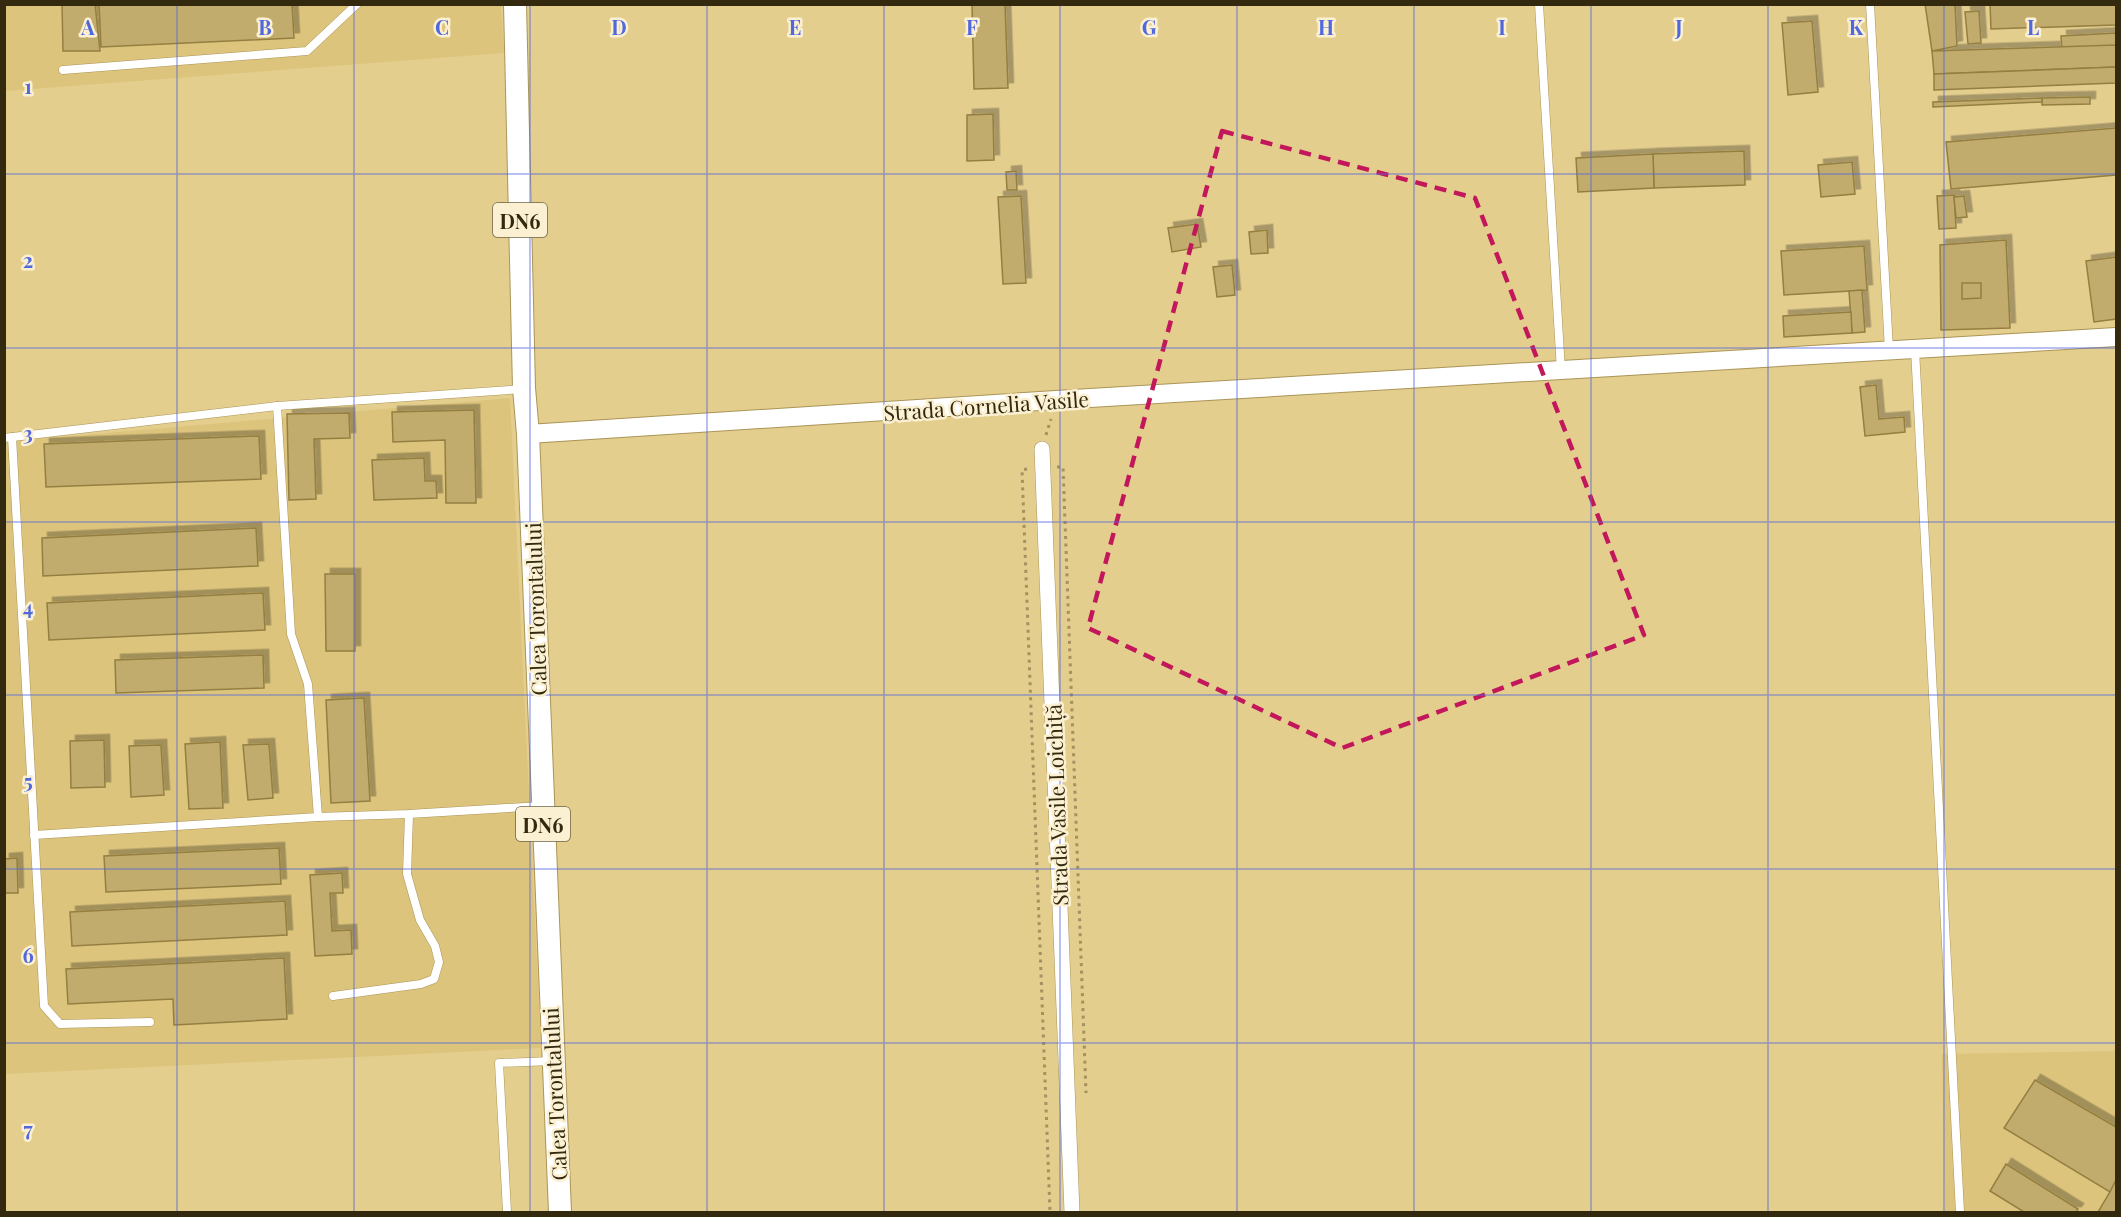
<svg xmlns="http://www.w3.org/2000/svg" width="2121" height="1217" viewBox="0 0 2121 1217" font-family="'Playfair Display',serif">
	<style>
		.built { fill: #ddc47c }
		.building { fill: #c1ac6d; stroke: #947f41; stroke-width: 1.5; filter: url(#shadow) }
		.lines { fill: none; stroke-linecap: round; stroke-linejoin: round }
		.service-casing { stroke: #aa9557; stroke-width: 9 }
		.minor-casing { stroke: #aa9557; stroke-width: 16 }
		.tertiary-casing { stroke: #aa9557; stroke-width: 20 }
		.primary-casing { stroke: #aa9557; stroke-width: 24 }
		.path { stroke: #a3915f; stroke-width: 3; stroke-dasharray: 3 4.5; stroke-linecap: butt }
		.service { stroke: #fff; stroke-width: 8 }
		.minor { stroke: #fff; stroke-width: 15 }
		.tertiary { stroke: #fff; stroke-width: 18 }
		.primary { stroke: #fff; stroke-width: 22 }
		.marked { fill: none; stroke: #c2185b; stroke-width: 4.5; stroke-dasharray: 12 8; stroke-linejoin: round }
		.grid { fill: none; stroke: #5168dd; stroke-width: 1.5; stroke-opacity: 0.55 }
		.labels { text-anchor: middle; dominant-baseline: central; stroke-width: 5; stroke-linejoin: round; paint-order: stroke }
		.shield { fill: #fbf0d1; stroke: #6e6549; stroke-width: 1.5 }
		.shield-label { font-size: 20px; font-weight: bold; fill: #32290f }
		.street-label { font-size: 21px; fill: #32290f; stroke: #fbf0d1 }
		.grid-label { font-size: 20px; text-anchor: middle; font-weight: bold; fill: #5168dd; stroke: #fbf0d1; stroke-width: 5; stroke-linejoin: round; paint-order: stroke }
	</style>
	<defs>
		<filter id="shadow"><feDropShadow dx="5.5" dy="-5.5" stdDeviation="0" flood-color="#0004"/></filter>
	</defs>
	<rect width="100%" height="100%" fill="#e4ce8e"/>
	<!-- built -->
	<g class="built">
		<path d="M 5,5 L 501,5 L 504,53 L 5,91 Z"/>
		<path d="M 510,398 L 541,1048 L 5,1074 L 4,442 Z"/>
		<path d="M 2116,1051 L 2116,1212 L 1945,1212 L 1942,1054 Z"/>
	</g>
	<!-- building -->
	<g class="building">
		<path d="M 62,4 L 95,4 L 100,51 L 63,51 Z"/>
		<path d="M 99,4 L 292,4 L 294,38 L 101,47 Z"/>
		<path d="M 972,4 L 1005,4 L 1008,88 L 974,89 Z"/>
		<path d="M 1925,4 L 1955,4 L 1957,46 L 1932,51 Z"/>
		<path d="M 1990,4 L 2116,4 L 2116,25 L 1991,29 Z"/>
		<path d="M 1979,11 L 1981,43 L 1968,44 L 1965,12 Z"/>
		<path d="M 1812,21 L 1818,92 L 1788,95 L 1782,23 Z"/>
		<path d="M 2116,33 L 2116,47 L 2062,51 L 2061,36 Z"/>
		<path d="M 2116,45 L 2116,67 L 1934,74 L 1932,51 Z"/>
		<path d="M 2116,67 L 2116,83 L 1934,90 L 1934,74 Z"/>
		<path d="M 2090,97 L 2090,104 L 2042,105 L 2042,98 Z"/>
		<path d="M 2042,98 L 2042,102 L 1933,107 L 1933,102 Z"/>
		<path d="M 993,114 L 994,160 L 967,161 L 967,115 Z"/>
		<path d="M 2116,128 L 2116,175 L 1951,189 L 1946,142 Z"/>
		<path d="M 1744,151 L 1745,185 L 1654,188 L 1653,154 Z"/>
		<path d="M 1653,154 L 1654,188 L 1578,192 L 1576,158 Z"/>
		<path d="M 1852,162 L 1855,194 L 1821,197 L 1818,165 Z"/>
		<path d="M 1016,171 L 1017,190 L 1007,190 L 1006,172 Z"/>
		<path d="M 1954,195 L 1956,228 L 1939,229 L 1937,196 Z"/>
		<path d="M 1021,196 L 1026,283 L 1003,284 L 998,197 Z"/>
		<path d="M 1964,196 L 1967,217 L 1956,218 L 1954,197 Z"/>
		<path d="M 1197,224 L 1201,247 L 1172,252 L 1168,228 Z"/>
		<path d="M 1267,230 L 1268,253 L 1251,254 L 1249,232 Z"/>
		<path d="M 2006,240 L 2010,328 L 1941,330 L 1940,245 Z"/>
		<path d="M 1864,246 L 1867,290 L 1784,295 L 1781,251 Z"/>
		<path d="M 2116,257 L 2116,319 L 2094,322 L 2086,261 Z"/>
		<path d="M 1232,265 L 1235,295 L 1217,297 L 1213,267 Z"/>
		<path d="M 1962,283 L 1981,283 L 1981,298 L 1962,299 Z"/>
		<path d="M 1862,290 L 1865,332 L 1852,333 L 1849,291 Z"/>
		<path d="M 1851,312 L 1852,333 L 1784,337 L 1783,316 Z"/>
		<path d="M 1876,385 L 1879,419 L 1904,417 L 1905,432 L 1865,436 L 1860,387 Z"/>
		<path d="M 474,410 L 476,503 L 446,503 L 445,440 L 393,442 L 392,412 Z"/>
		<path d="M 349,413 L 350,438 L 314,439 L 316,499 L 289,500 L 287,414 Z"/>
		<path d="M 259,436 L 261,479 L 46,487 L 44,444 Z"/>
		<path d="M 424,458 L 425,481 L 436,481 L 437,498 L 374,500 L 372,460 Z"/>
		<path d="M 256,528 L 258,566 L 43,576 L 42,538 Z"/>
		<path d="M 325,574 L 355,574 L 355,651 L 326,651 Z"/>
		<path d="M 263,593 L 265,630 L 49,640 L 47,603 Z"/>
		<path d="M 263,655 L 264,688 L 116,693 L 115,660 Z"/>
		<path d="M 364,698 L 370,801 L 331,803 L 326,700 Z"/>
		<path d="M 104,740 L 105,787 L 71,788 L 70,741 Z"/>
		<path d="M 220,742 L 223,808 L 189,809 L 185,744 Z"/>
		<path d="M 269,744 L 273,798 L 248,800 L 243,745 Z"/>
		<path d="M 161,745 L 164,795 L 131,797 L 129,746 Z"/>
		<path d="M 279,848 L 281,884 L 106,892 L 104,856 Z"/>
		<path d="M 17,858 L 18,893 L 4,893 L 4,859 Z"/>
		<path d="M 342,873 L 343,893 L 330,893 L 332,931 L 351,930 L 352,954 L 315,956 L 310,875 Z"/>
		<path d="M 285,901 L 287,935 L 72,946 L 70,912 Z"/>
		<path d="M 284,958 L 287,1019 L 174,1025 L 173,999 L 68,1004 L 66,969 Z"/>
		<path d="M 2035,1080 L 2116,1127 L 2116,1180 L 2110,1192 L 2004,1128 Z"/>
		<path d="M 2006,1164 L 2078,1209 L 2076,1212 L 2024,1212 L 1990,1191 Z"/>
		<path d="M 2116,1180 L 2116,1212 L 2098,1212 L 2110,1192 Z"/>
	</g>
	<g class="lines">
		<defs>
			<g id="service">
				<path d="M 1539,4 L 1561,371"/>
				<path d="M 1870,4 L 1889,350"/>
				<path d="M 63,70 L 307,51 L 357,4"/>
				<path d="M 1915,349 L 1960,1212"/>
				<path d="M 277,406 L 291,634 L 308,684 L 318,817 L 409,814 L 541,806"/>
				<path d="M 12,437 L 44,1006 L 60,1024 L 150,1022"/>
				<path d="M 4,438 L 277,406 L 523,389"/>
				<path d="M 34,835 L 318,817"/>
				<path d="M 333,996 L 421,984 L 434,979 L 439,962 L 435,946 L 420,920 L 407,874 L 409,814"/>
				<path d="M 507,1212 L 499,1063 L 552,1061"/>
			</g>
			<path id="minor" d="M 1042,449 L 1072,1212"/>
			<path id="tertiary" d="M 528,434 L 1056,400 L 2116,337"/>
			<path id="primary" d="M 515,4 L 524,388 L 528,434 L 560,1212"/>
		</defs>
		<!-- service casing -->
		<use href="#service" class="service-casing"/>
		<!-- minor casing -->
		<use href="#minor" class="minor-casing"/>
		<!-- tertiary casing -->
		<use href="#tertiary" class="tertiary-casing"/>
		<!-- primary casing -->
		<use href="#primary" class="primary-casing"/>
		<!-- path -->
		<g class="path">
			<path d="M 1046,435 L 1051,419"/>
			<path d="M 1057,467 L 1063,467 L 1086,1093"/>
			<path d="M 1027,469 L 1022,470 L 1050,1212"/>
		</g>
		<!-- service -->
		<use href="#service" class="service"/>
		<!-- minor -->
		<use href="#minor" class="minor"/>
		<!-- tertiary -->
		<use href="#tertiary" class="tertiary"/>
		<!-- primary -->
		<use href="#primary" class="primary"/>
	</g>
	<!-- marked area -->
	<path class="marked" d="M 1222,131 L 1475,198 L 1644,635 L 1342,748 L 1088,628 Z"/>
	<!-- grid -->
	<path class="grid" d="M 177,4 L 177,1212M 354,4 L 354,1212M 530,4 L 530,1212M 707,4 L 707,1212M 884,4 L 884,1212M 1060,4 L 1060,1212M 1237,4 L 1237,1212M 1414,4 L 1414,1212M 1591,4 L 1591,1212M 1768,4 L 1768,1212M 1944,4 L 1944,1212M 4,174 L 2116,174M 4,348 L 2116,348M 4,522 L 2116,522M 4,695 L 2116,695M 4,869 L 2116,869M 4,1043 L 2116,1043"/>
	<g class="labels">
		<!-- shield labels -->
		<g class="shield">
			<rect x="493" y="203" width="54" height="34" rx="4.5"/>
			<rect x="516" y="807" width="54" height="34" rx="4.5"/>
		</g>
		<g class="shield-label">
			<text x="520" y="220">DN6</text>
			<text x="543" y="824">DN6</text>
		</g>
		<!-- street labels -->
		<g class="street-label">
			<text transform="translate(986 405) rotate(-4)">Strada Cornelia Vasile</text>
			<text transform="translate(535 609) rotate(-92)">Calea Torontalului</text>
			<text transform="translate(1056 805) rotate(-92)">Strada Vasile Loichiță</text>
			<text transform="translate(554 1094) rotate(-93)">Calea Torontalului</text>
		</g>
	</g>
	<g class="grid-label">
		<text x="88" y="35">A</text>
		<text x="265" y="35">B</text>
		<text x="442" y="35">C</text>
		<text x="619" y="35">D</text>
		<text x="795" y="35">E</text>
		<text x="972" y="35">F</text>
		<text x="1149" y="35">G</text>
		<text x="1326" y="35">H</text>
		<text x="1502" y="35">I</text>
		<text x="1679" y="35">J</text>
		<text x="1856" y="35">K</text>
		<text x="2033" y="35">L</text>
		<text x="28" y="94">1</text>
		<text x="28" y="268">2</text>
		<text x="28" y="441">3</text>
		<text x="28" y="615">4</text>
		<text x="28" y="789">5</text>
		<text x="28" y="963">6</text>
		<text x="28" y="1137">7</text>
	</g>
	<!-- border -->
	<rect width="2121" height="1217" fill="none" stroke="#32290f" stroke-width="12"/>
</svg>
